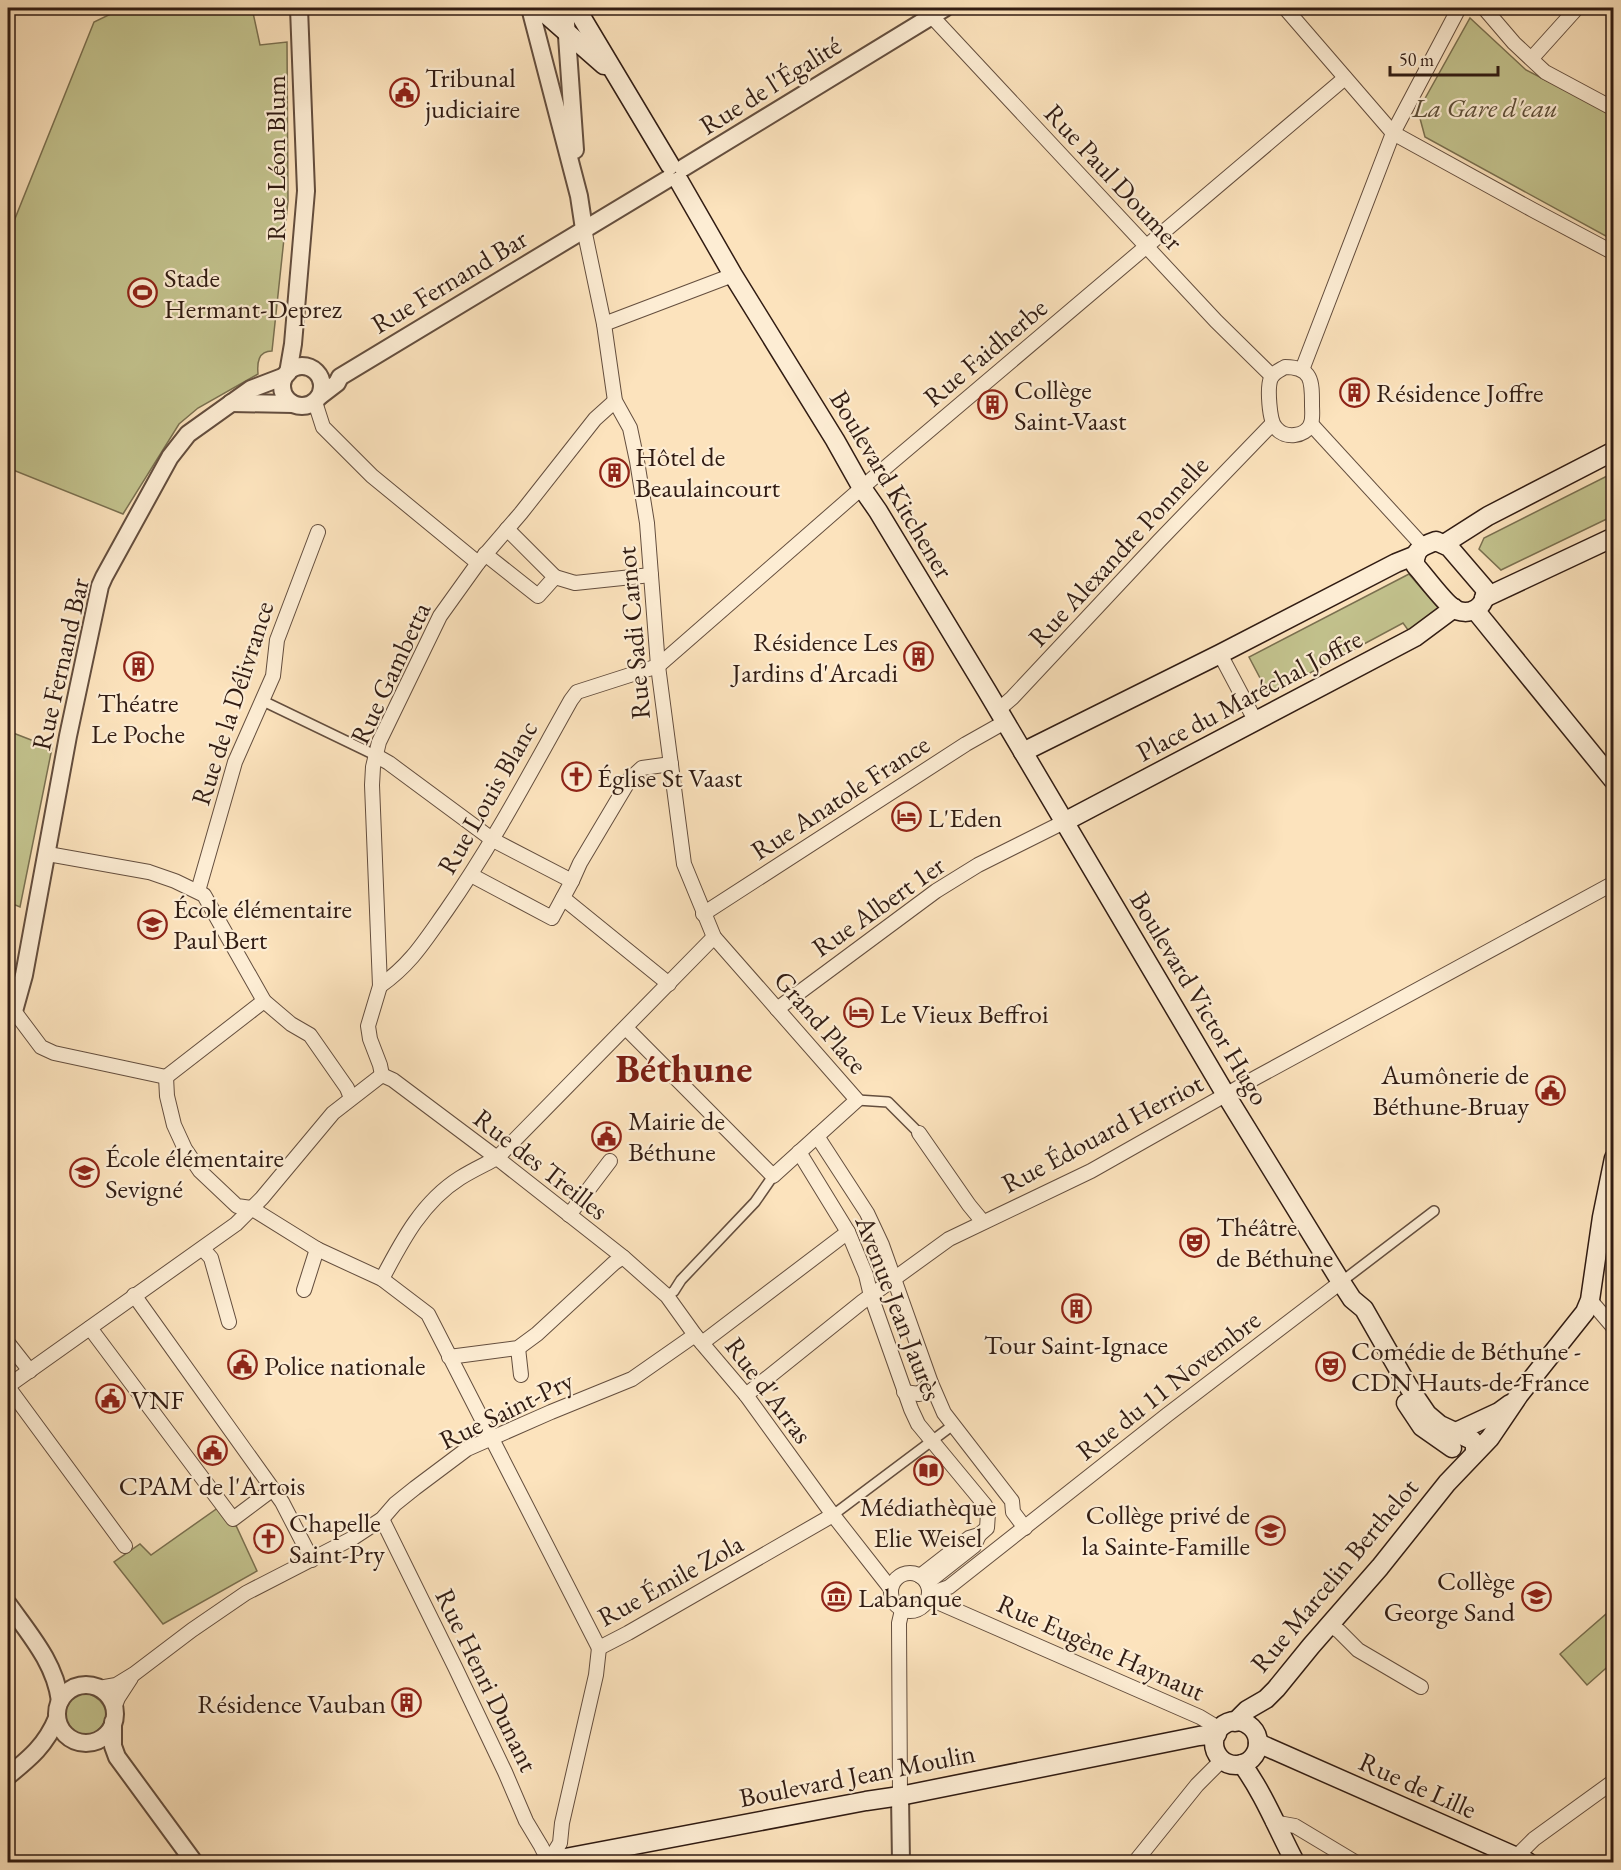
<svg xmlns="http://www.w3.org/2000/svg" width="1621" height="1870" viewBox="0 0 1621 1870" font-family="'EB Garamond',serif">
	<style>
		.green { fill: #c3c38e; stroke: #7a7050; stroke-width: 1.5 }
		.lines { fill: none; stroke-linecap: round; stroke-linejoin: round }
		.pedestrian-casing { stroke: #644e3e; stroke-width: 12 }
		.minor-casing { stroke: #644e3e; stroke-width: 16 }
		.tertiary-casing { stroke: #644e3e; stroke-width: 20 }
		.secondary-casing { stroke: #311c13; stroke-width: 21 }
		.pedestrian { stroke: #fdedd4; stroke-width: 9 }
		.minor { stroke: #fdedd4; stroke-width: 14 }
		.tertiary { stroke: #fdedd4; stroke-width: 16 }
		.secondary { stroke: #fdedd4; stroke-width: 18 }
		.labels { text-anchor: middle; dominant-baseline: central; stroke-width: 4.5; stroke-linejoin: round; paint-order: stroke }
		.poi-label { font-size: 27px; fill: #311c13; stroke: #fdedd4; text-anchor: start }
		.street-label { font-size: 27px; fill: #311c13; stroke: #fdedd4 }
		.park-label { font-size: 27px; font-style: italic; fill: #5d4e38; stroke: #fdedd4 }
		.town-label { font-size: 39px; font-weight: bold; fill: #7a1f14; stroke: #fdedd4 }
	</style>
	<rect width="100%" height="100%" fill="#fce3bd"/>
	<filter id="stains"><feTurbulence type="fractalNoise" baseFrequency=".00333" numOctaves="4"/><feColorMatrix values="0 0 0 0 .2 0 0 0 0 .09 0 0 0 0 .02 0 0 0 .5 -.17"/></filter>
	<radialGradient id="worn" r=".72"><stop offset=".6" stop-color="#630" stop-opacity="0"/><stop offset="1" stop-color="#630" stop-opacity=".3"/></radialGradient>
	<!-- green -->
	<g class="green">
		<path d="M 123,8 L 252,8 L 260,45 L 287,42 L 288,201 L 272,351 C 258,351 257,363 258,374 L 198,408 L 179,424 L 123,514 L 8,468 L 8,236 L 94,22 Z"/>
		<path d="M 1470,18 L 1526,70 L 1613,115 L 1613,240 L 1425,137 L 1418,111 Z"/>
		<path d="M 1613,473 L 1613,516 L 1501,570 L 1479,549 L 1484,538 Z"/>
		<path d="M 1409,574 L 1441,611 L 1411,634 L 1403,623 L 1269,695 L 1249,657 Z"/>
		<path d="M 8,731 L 52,748 L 20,907 L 8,902 Z"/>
		<path d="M 222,1505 L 233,1519 L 257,1571 L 163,1624 L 114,1562 L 140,1544 L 151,1555 Z"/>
		<path d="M 1613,1608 L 1613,1662 L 1587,1685 L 1560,1654 Z"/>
		<path d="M 84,1693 C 100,1695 114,1712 101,1727 C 78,1755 42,1702 84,1693 Z"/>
	</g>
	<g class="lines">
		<defs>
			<g id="pedestrian">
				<path d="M 263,701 L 375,755"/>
				<path d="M 857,1100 L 888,1102 L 919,1133"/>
				<path d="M 1341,1282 L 1434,1211"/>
				<path d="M 667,1296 L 674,1291 L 681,1280 L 755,1202 L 773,1176"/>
				<path d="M 833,1515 L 953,1425"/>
			</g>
			<g id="minor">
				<path d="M 924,8 L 1216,321 L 1272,376"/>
				<path d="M 1285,8 L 1393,133 L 1533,210 L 1614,253"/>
				<path d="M 1484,8 L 1514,43 L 1545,72 L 1614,109"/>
				<path d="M 1532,58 L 1577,8"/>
				<path d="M 584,229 L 604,324 L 615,401 L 630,428 L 637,461 L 647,523 L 658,666 L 684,864 L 714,937 L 857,1100 L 773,1176 L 626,1028"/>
				<path d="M 604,324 L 733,275"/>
				<path d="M 1285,367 C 1313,367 1312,383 1312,405 C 1312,411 1313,418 1311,424 C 1305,437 1285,439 1276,428 C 1269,421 1267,387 1271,378 C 1274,372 1280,370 1285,367 Z"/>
				<path d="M 1302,370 L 1393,133 L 1459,8"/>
				<path d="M 315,402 L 323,427 L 372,476 L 478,563"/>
				<path d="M 1311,424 L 1423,546"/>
				<path d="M 485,554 L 538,596 L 555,577 L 507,529"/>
				<path d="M 555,577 L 575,583 L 651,575"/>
				<path d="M 1220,654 L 1256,722"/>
				<path d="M 998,710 L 1012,698 L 1159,541 L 1272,424"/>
				<path d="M 375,755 L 389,763 L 493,840 L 572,881 L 552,918 L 471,875"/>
				<path d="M 48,854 L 149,872 L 175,881 L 204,895 L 264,1001 L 291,1024 L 310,1035 L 347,1088 L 351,1098"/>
				<path d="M 572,881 L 580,863 L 630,779 L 642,768 L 671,764"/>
				<path d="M 198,891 L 235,762 L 273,676 L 277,640 L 318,532"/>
				<path d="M 563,898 L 669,984"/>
				<path d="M 703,914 L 966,744 L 1005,722"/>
				<path d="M 380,986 C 411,964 424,942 446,911 C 493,844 531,771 571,700 L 577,692 L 658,666 L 872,479 L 1345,78"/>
				<path d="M 777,1009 L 936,891 L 978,865 L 1064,822"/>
				<path d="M 14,1011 L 41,1047 L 54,1053 L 166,1077"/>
				<path d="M 382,1075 L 380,1065 L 370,1039 L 368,1026 L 380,986 L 372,785 L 373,767 L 379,742 L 440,616 L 478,563 L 521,513 L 595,419 L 615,401"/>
				<path d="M 382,1075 L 393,1080 L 497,1158 L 623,1257 L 667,1296 L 695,1335 L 746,1395 L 833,1515 L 891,1589"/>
				<path d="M 166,1077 L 167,1096 L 174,1125 L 185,1149 L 200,1171 L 237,1206 L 251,1208 L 317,1249 L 382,1279 L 428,1314 L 599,1648"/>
				<path d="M 166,1077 L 264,1001"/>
				<path d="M 919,1133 L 969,1205 L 983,1222"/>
				<path d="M 817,1136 L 867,1213 L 882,1245 L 931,1383 L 944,1413 L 1012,1501 L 1013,1512 L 1025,1528"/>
				<path d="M 799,1152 L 848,1232 L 866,1275 L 871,1296 L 911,1409 L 918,1424 L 985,1505 L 988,1513 L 987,1528 L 979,1535 L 969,1538 L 920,1576"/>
				<path d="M 569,1215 L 610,1161"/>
				<path d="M 203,1249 L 211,1258 L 229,1322"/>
				<path d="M 382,1279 C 402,1241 422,1202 460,1178 C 471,1171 484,1165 497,1158 L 714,937"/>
				<path d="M 304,1290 L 317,1249"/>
				<path d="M 134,1295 L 282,1502 L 312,1560"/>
				<path d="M 1590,1300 L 1614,1328"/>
				<path d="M 90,1328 L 233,1519 L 273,1489"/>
				<path d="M 8,1343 L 30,1371"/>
				<path d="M 702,1343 L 848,1232"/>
				<path d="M 518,1348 L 521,1375"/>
				<path d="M 449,1357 L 518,1348 L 537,1334 L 614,1263 L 623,1257"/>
				<path d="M 8,1386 L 236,1224 L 262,1198 L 333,1113 L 382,1075"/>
				<path d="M 8,1387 L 125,1546"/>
				<path d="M 904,1392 L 919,1394 L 931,1383"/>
				<path d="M 746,1395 L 862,1302 L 949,1239 L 1091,1171 L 1257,1077 L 1614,883"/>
				<path d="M 382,1519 L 455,1667 L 505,1772 L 526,1821 L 541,1846 L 549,1862"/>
				<circle cx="910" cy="1592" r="19"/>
				<path d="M 927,1583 L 974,1546 L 979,1535"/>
				<path d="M 929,1594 L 949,1587 L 1167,1415 L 1341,1282"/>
				<path d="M 928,1598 L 1200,1717 L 1220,1729"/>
				<path d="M 1329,1625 L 1339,1631 L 1358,1650 L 1421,1687"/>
				<path d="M 599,1648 L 628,1633 L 833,1515"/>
				<path d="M 99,1688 L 116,1685 L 134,1674 L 192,1630 L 246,1593 L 353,1538 L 382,1519 L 395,1504 L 415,1488 L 467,1449 L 551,1412 L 632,1379 L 695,1335"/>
				<path d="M 114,1708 L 118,1698 L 131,1678"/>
				<path d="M 900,1796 L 899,1623 L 902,1610"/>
				<path d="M 1273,1822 L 1295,1826 L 1355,1862"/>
				<path d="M 1516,1857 L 1534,1839 L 1614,1781"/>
				<path d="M 549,1861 L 560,1843 L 562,1823 L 596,1675 L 599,1648"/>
				<path d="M 1135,1862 L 1197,1785 L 1222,1760"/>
			</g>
			<g id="tertiary">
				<path d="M 530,8 L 579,196 L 584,229"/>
				<path d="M 565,8 L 575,150"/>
				<path d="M 683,168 L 945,8"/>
				<circle cx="302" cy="386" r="20"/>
				<path d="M 288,373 L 293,344 L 306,191 L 299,8"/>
				<path d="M 320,396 L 337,383 L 340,377 L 668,179"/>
				<path d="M 231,403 L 293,404"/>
				<path d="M 8,1017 L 14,1011 L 24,975 L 68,736 L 100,586 L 104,577 L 170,457 L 188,434 L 251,389 L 285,376"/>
				<path d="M 8,1604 C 30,1635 55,1663 60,1701"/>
				<circle cx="86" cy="1714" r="29"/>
				<path d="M 113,1722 L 113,1746 L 117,1757 L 194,1862"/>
				<path d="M 8,1776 C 30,1758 46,1745 57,1718"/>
				<path d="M 900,1796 L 901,1862"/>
			</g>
			<g id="secondary">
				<path d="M 539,8 L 604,65"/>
				<path d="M 576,8 L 670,165"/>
				<path d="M 679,181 L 733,275 L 835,440 L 862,488 L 878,511 L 987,691 L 1226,1095 L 1341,1282 L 1352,1299 L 1364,1309 L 1408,1386 L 1427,1414 L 1440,1425 L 1472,1440 L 1475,1445 L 1475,1452"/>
				<path d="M 1436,541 L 1449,547 L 1485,589 C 1486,597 1483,605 1476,609 C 1469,613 1460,613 1453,608 C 1443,601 1424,575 1415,565 C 1414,549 1422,546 1436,541 Z"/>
				<path d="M 1444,544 L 1488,516 L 1614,451"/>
				<path d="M 1484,598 L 1614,537"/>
				<path d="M 1475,610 L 1614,781"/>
				<path d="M 1023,752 L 1220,654 L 1396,563 L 1416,555"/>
				<path d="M 1064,822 L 1415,637 L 1454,608"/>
				<path d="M 1406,1403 L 1422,1427 L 1452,1448"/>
				<path d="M 1456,1432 L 1499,1412 L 1510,1404"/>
				<circle cx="1236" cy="1743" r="22"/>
				<path d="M 1235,1722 L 1247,1710 L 1266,1699 L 1276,1689 L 1311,1646 L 1380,1567 L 1447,1483 L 1490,1438 L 1519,1395 L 1585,1312 L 1590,1300 L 1602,1217 L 1614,1158"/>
				<path d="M 1258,1743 L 1528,1862"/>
				<path d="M 1242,1764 C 1264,1794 1278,1830 1295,1862"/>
				<path d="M 544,1862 L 866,1801 L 900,1796 L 1199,1736 L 1217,1734"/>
			</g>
		</defs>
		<!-- pedestrian casing -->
		<use href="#pedestrian" class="pedestrian-casing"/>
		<!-- minor casing -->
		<use href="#minor" class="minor-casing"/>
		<!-- tertiary casing -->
		<use href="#tertiary" class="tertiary-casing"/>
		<!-- secondary casing -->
		<use href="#secondary" class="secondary-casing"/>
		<!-- pedestrian -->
		<use href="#pedestrian" class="pedestrian"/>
		<!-- minor -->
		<use href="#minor" class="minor"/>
		<!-- tertiary -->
		<use href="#tertiary" class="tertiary"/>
		<!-- secondary -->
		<use href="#secondary" class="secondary"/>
	</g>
	<!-- icons -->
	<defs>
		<symbol id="civic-ring" viewBox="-11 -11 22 22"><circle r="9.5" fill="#fdedd4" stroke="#8f2418" stroke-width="1.5"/><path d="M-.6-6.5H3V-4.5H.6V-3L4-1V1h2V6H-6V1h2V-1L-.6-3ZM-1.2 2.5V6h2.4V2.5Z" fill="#8f2418"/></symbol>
		<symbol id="stadium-ring" viewBox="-11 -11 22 22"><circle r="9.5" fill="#fdedd4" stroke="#8f2418" stroke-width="1.5"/><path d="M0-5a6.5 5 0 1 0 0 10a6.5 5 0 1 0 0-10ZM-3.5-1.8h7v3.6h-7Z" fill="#8f2418"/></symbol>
		<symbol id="building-ring" viewBox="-11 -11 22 22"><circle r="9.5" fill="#fdedd4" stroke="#8f2418" stroke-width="1.5"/><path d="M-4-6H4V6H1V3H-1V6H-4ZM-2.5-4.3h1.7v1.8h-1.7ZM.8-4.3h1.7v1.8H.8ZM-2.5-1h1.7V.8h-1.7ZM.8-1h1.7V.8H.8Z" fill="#8f2418"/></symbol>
		<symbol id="church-ring" viewBox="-11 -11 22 22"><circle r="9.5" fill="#fdedd4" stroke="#8f2418" stroke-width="1.5"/><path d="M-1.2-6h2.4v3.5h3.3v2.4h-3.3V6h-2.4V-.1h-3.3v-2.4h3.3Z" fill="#8f2418"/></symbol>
		<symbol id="hotel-ring" viewBox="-11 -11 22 22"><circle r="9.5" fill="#fdedd4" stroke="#8f2418" stroke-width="1.5"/><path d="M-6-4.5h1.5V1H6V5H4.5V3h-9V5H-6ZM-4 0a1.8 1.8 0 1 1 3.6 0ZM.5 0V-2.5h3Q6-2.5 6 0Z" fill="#8f2418"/></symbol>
		<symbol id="school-ring" viewBox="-11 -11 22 22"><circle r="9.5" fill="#fdedd4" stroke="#8f2418" stroke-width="1.5"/><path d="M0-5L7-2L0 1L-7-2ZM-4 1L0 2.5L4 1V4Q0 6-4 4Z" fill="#8f2418"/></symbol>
		<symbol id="theatre-ring" viewBox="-11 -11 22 22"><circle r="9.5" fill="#fdedd4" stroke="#8f2418" stroke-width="1.5"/><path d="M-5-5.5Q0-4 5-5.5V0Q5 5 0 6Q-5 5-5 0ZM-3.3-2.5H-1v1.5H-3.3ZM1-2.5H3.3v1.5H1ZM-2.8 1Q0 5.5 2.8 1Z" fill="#8f2418"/></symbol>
		<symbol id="library-ring" viewBox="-11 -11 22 22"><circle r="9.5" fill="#fdedd4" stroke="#8f2418" stroke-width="1.5"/><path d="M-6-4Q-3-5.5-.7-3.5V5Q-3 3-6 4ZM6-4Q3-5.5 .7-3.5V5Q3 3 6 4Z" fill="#8f2418"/></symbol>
		<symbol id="museum-ring" viewBox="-11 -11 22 22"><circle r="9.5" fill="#fdedd4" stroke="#8f2418" stroke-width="1.5"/><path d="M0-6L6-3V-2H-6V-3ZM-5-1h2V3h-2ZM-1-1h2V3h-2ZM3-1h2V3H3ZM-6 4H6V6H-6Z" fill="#8f2418"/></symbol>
	</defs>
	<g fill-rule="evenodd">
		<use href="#civic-ring" x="388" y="76" width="33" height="33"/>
		<use href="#stadium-ring" x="126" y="276" width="33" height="33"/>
		<use href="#building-ring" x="1338" y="376" width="33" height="33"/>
		<use href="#building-ring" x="976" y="388" width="33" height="33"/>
		<use href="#building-ring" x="598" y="456" width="33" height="33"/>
		<use href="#building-ring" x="902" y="640" width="33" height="33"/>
		<use href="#building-ring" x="122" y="650" width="33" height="33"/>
		<use href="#church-ring" x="560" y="760" width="33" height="33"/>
		<use href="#hotel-ring" x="890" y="800" width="33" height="33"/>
		<use href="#school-ring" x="136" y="908" width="33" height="33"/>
		<use href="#hotel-ring" x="842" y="996" width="33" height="33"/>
		<use href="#civic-ring" x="1534" y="1074" width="33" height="33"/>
		<use href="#civic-ring" x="590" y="1120" width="33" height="33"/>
		<use href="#school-ring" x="68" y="1156" width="33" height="33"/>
		<use href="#theatre-ring" x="1178" y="1226" width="33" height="33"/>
		<use href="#building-ring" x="1060" y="1292" width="33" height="33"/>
		<use href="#civic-ring" x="226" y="1348" width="33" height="33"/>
		<use href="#theatre-ring" x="1314" y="1350" width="33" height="33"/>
		<use href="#civic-ring" x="94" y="1382" width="33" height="33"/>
		<use href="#civic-ring" x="196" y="1434" width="33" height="33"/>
		<use href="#library-ring" x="912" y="1454" width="33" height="33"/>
		<use href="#school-ring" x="1254" y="1514" width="33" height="33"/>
		<use href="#church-ring" x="252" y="1522" width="33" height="33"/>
		<use href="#school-ring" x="1520" y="1580" width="33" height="33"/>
		<use href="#museum-ring" x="820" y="1580" width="33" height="33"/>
		<use href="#building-ring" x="390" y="1686" width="33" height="33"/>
	</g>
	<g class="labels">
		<!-- poi labels -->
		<g class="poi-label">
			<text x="425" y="77">Tribunal<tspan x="425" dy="31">judiciaire</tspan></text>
			<text x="164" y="277">Stade<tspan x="164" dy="31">Hermant-Deprez</tspan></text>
			<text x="1014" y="389">Collège<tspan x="1014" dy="31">Saint-Vaast</tspan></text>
			<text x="1376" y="392">Résidence Joffre</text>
			<text x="635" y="456">Hôtel de<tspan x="635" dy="31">Beaulaincourt</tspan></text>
			<text x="898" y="641" text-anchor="end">Résidence Les<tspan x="898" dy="31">Jardins d'Arcadi</tspan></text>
			<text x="138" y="702" text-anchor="middle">Théatre<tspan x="138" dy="31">Le Poche</tspan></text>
			<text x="597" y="777">Église St Vaast</text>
			<text x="928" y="817">L'Eden</text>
			<text x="173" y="908">École élémentaire<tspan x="173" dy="31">Paul Bert</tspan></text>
			<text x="880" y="1013">Le Vieux Beffroi</text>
			<text x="1529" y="1074" text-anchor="end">Aumônerie de<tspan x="1529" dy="31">Béthune-Bruay</tspan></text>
			<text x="628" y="1120">Mairie de<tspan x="628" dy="31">Béthune</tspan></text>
			<text x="105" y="1157">École élémentaire<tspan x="105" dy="31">Sevigné</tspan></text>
			<text x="1216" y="1226">Théâtre<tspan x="1216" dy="31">de Béthune</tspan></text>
			<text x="1076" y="1344" text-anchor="middle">Tour Saint-Ignace</text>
			<text x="1351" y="1350">Comédie de Béthune -<tspan x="1351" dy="31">CDN Hauts-de-France</tspan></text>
			<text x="264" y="1365">Police nationale</text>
			<text x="131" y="1399">VNF</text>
			<text x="212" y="1485" text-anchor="middle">CPAM de l'Artois</text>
			<text x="928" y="1506" text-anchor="middle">Médiathèque<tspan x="928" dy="31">Elie Weisel</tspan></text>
			<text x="1250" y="1514" text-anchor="end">Collège privé de<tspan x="1250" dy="31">la Sainte-Famille</tspan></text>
			<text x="289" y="1522">Chapelle<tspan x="289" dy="31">Saint-Pry</tspan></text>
			<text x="1515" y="1580" text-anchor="end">Collège<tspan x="1515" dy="31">George Sand</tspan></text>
			<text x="858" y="1597">Labanque</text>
			<text x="386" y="1703" text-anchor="end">Résidence Vauban</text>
		</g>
		<!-- street labels -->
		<g class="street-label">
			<text transform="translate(770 85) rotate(-32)">Rue de l'Égalité</text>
			<text transform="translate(275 158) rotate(-90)">Rue Léon Blum</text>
			<text transform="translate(1114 177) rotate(47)">Rue Paul Doumer</text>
			<text transform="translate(449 281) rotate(-31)">Rue Fernand Bar</text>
			<text transform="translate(985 352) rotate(-40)">Rue Faidherbe</text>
			<text transform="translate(892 484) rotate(59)">Boulevard Kitchener</text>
			<text transform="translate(1118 551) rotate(-47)">Rue Alexandre Ponnelle</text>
			<text transform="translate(633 633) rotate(-95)">Rue Sadi Carnot</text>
			<text transform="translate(60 664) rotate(-77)">Rue Fernand Bar</text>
			<text transform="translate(390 673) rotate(-65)">Rue Gambetta</text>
			<text transform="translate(1249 695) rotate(-28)">Place du Maréchal Joffre</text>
			<text transform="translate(232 703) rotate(-72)">Rue de la Délivrance</text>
			<text transform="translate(487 797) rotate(-60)">Rue Louis Blanc</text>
			<text transform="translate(840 797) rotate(-33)">Rue Anatole France</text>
			<text transform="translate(878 906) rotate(-35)">Rue Albert 1er</text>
			<text transform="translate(1200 998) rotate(59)">Boulevard Victor Hugo</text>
			<text transform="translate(821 1022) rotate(49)">Grand Place</text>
			<text transform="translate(1102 1133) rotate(-28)">Rue Édouard Herriot</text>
			<text transform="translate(541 1164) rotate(38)">Rue des Treilles</text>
			<text transform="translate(899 1308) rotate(69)">Avenue Jean Jaurès</text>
			<text transform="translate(1168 1385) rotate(-38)">Rue du 11 Novembre</text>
			<text transform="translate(769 1390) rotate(53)">Rue d'Arras</text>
			<text transform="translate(506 1410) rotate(-26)">Rue Saint-Pry</text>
			<text transform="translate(1334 1575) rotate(-50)">Rue Marcelin Berthelot</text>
			<text transform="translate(670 1580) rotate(-29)">Rue Émile Zola</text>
			<text transform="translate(1101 1647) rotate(24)">Rue Eugène Haynaut</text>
			<text transform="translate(487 1680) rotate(64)">Rue Henri Dunant</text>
			<text transform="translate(857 1775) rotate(-11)">Boulevard Jean Moulin</text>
			<text transform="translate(1418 1785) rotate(24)">Rue de Lille</text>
		</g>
		<!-- park labels -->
		<g class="park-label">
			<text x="1485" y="107">La Gare d'eau</text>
		</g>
		<!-- town labels -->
		<g class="town-label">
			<text x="684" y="1068">Béthune</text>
		</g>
	</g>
	<!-- margin -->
	<rect width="1621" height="1870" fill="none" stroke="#fce3bd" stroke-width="30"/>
	<rect x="9" y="9" width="1603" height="1852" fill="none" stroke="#311c13" stroke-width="3"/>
	<rect x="15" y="15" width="1591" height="1840" fill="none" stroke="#311c13" stroke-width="1.5"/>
	<!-- scale -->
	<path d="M1390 66v9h108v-9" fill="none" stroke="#311c13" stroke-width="3"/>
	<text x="1399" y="66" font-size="18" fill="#311c13" stroke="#fdedd4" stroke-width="4.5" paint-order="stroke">50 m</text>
	<rect width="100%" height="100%" filter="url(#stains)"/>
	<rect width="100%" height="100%" fill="url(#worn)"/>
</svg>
